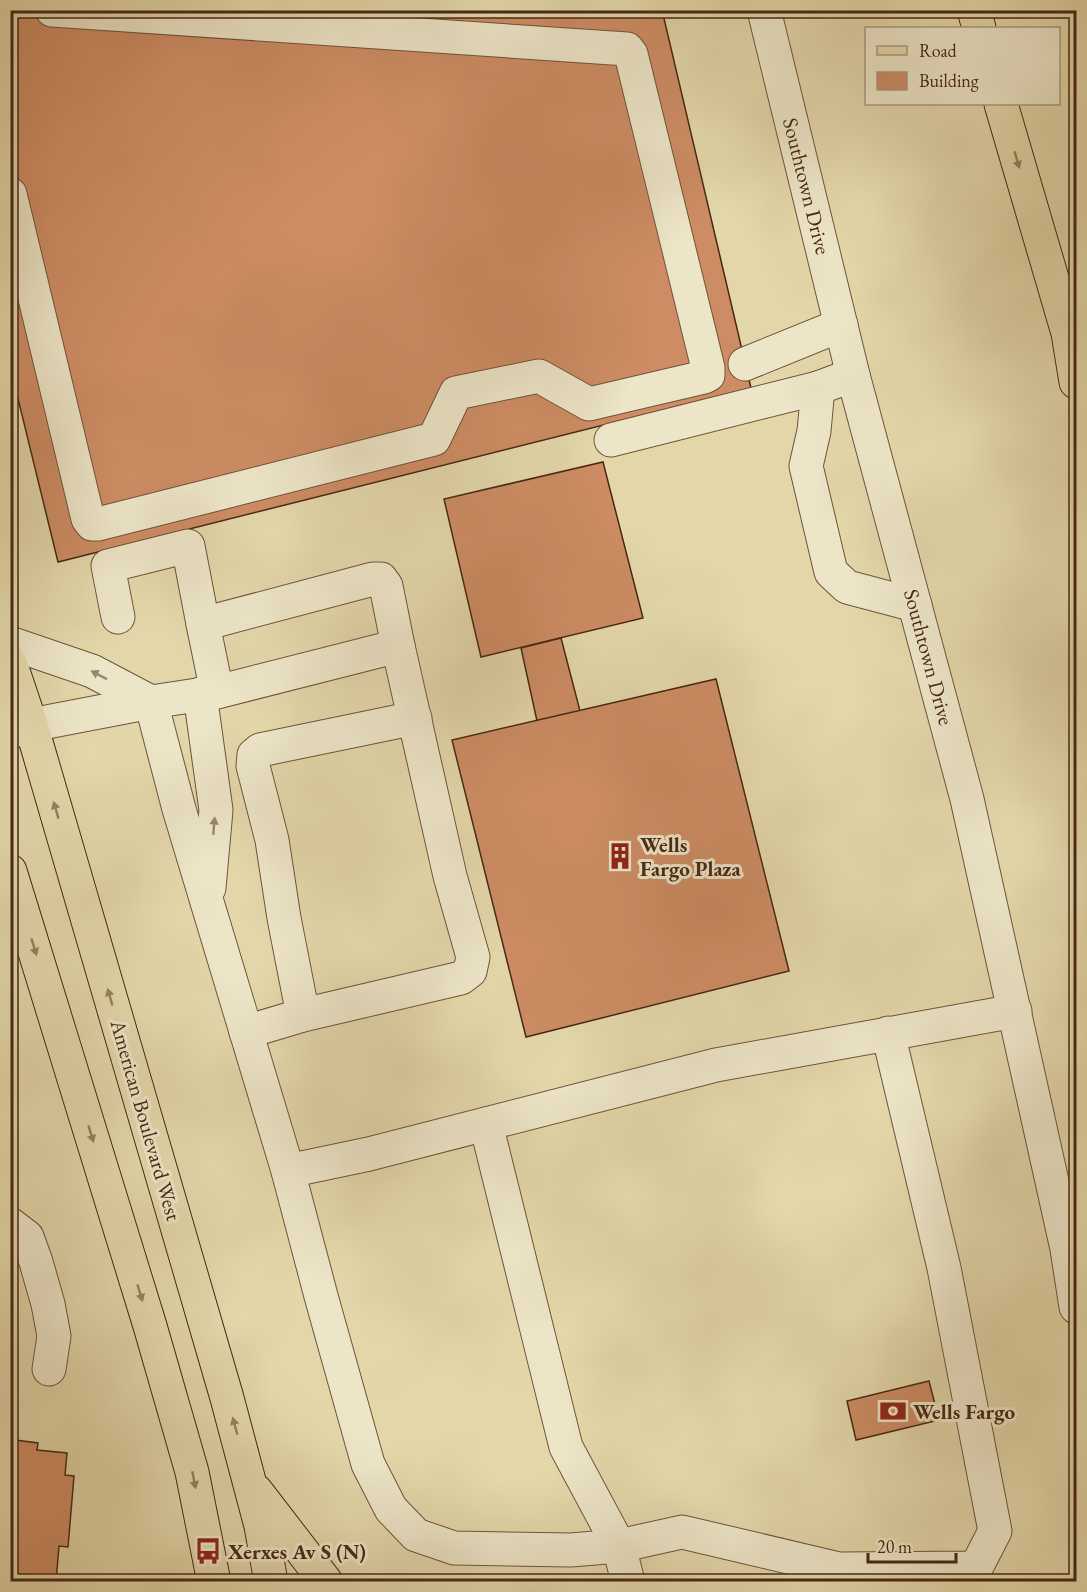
<svg xmlns="http://www.w3.org/2000/svg" width="1087" height="1592" viewBox="0 0 1087 1592" font-family="'EB Garamond',serif">
	<style>
		.building { fill: #cd8c64; stroke: #472814; stroke-width: 1.5 }
		.lines { fill: none; stroke-linecap: round; stroke-linejoin: round }
		.minor-casing { stroke: #6e543a; stroke-width: 35 }
		.major-casing { stroke: #472814; stroke-width: 35 }
		.highway-casing { stroke: #472814; stroke-width: 35 }
		.minor { stroke: #ede5c8; stroke-width: 33 }
		.major { stroke: #e3d7aa; stroke-width: 33 }
		.highway { stroke: #e3d7aa; stroke-width: 33 }
		.oneway { fill: #95805f }
		.oneway2 { fill: #9a866e }
		.labels { text-anchor: middle; dominant-baseline: central; stroke-width: 6; stroke-linejoin: round; paint-order: stroke }
		.street-label { font-size: 21px; fill: #472814; stroke: #ede5c8 }
		.poi-label { font-size: 21px; font-weight: bold; fill: #472814; stroke: #ede5c8; text-anchor: start }
	</style>
	<rect width="100%" height="100%" fill="#e3d7aa"/>
	<filter id="stains"><feTurbulence type="fractalNoise" baseFrequency=".00333" numOctaves="4"/><feColorMatrix values="0 0 0 0 .2 0 0 0 0 .09 0 0 0 0 .02 0 0 0 .5 -.17"/></filter>
	<radialGradient id="worn" r=".72"><stop offset=".6" stop-color="#630" stop-opacity="0"/><stop offset="1" stop-color="#630" stop-opacity=".3"/></radialGradient>
	<!-- building -->
	<g class="building">
		<path d="M 10,10 L 662,10 L 751,388 L 58,562 L 10,366 Z"/>
		<path d="M 603,462 L 643,618 L 481,657 L 444,499 Z"/>
		<path d="M 561,638 L 580,711 L 537,721 L 521,648 Z"/>
		<path d="M 716,679 L 789,971 L 526,1037 L 452,740 Z"/>
		<path d="M 929,1381 L 939,1420 L 856,1440 L 847,1401 Z"/>
		<path d="M 10,1434 L 15,1440 L 38,1443 L 37,1450 L 67,1453 L 65,1475 L 74,1476 L 68,1547 L 59,1546 L 56,1582 L 10,1582 Z"/>
	</g>
	<g class="lines">
		<defs>
			<g id="minor">
				<path d="M 764,10 L 853,375 L 967,799 L 1067,1249 L 1076,1307"/>
				<path d="M 10,194 L 88,519 L 92,524 L 98,524 L 434,439 L 456,393 L 539,376 L 589,404 L 704,377 L 708,375 L 708,368 L 631,54 L 627,49 L 52,10"/>
				<path d="M 745,364 L 841,325"/>
				<path d="M 853,375 L 818,388 L 814,431 L 806,466 L 831,572 L 847,587 L 915,605"/>
				<path d="M 611,440 L 818,388"/>
				<path d="M 118,617 L 108,566 L 188,546 L 203,624"/>
				<path d="M 10,643 L 92,671 L 151,702 L 217,692 L 398,646 L 386,586 L 381,579 L 373,579 L 203,624 L 217,692"/>
				<path d="M 200,694 L 216,810 L 209,888"/>
				<path d="M 10,732 L 31,725 L 151,702 L 179,809 L 288,1171"/>
				<path d="M 303,1015 L 461,978 L 470,971 L 473,957 L 450,876 L 398,646"/>
				<path d="M 246,1032 L 303,1015 L 284,918 L 272,840 L 253,766 L 254,755 L 260,750 L 415,718"/>
				<path d="M 888,1033 L 944,1268 L 995,1531 L 976,1568 L 839,1569 L 682,1532 L 619,1546 L 571,1550 L 454,1548 L 416,1535 L 391,1509 L 368,1464 L 321,1296 L 288,1171 L 369,1154 L 716,1065 L 1015,1011"/>
				<path d="M 486,1124 L 566,1447 L 619,1546 L 628,1582"/>
				<path d="M 10,1224 L 27,1237 L 36,1262 L 48,1304 L 54,1336 L 49,1369"/>
			</g>
			<g id="major">
				<path d="M 10,662 L 31,725 L 227,1398 L 261,1526 L 271,1582"/>
				<path d="M 10,871 L 150,1326 L 192,1472 L 214,1582"/>
				<path d="M 256,1491 L 326,1582"/>
			</g>
			<g id="highway">
				<path d="M 974,10 L 979,28"/>
				<path d="M 1001,104 L 1068,333 L 1076,382"/>
			</g>
		</defs>
		<!-- minor casing -->
		<use href="#minor" class="minor-casing"/>
		<!-- major casing -->
		<use href="#major" class="major-casing"/>
		<!-- highway casing -->
		<use href="#highway" class="highway-casing"/>
		<!-- minor -->
		<use href="#minor" class="minor"/>
		<!-- major -->
		<use href="#major" class="major"/>
		<!-- highway -->
		<use href="#highway" class="highway"/>
	</g>
	<!-- one-way arrows -->
	<defs><path id="oneway-solid" d="M-6-.8H1V-3.2L6.5 0L1 3.2V.8H-6Z" transform="scale(1.5)"/></defs>
	<g class="oneway">
		<use href="#oneway-solid" transform="translate(1017 160) rotate(74)"/>
		<use href="#oneway-solid" transform="translate(56 810) rotate(-106)"/>
		<use href="#oneway-solid" transform="translate(34 947) rotate(73)"/>
		<use href="#oneway-solid" transform="translate(110 997) rotate(-106)"/>
		<use href="#oneway-solid" transform="translate(91 1134) rotate(73)"/>
		<use href="#oneway-solid" transform="translate(140 1293) rotate(73)"/>
		<use href="#oneway-solid" transform="translate(235 1426) rotate(-105)"/>
		<use href="#oneway-solid" transform="translate(194 1480) rotate(79)"/>
	</g>
	<g class="oneway2">
		<use href="#oneway-solid" transform="translate(99 675) rotate(-153)"/>
		<use href="#oneway-solid" transform="translate(214 826) rotate(-85)"/>
	</g>
	<!-- icons -->
	<defs>
		<symbol id="building-bare" viewBox="-9 -9 18 18"><path d="M-4-6H4V6H1V3H-1V6H-4ZM-2.5-4.3h1.7v1.8h-1.7ZM.8-4.3h1.7v1.8H.8ZM-2.5-1h1.7V.8h-1.7ZM.8-1h1.7V.8H.8Z" fill="#8f2418" stroke="#ede5c8" stroke-width="2.5" paint-order="stroke"/></symbol>
		<symbol id="bank-bare" viewBox="-9 -9 18 18"><path d="M-6-4H6V4H-6ZM0-2.3a2.3 2.3 0 1 0 0 4.6a2.3 2.3 0 1 0 0-4.6Z" fill="#8f2418" stroke="#ede5c8" stroke-width="2.5" paint-order="stroke"/></symbol>
		<symbol id="bus-bare" viewBox="-9 -9 18 18"><path d="M-5-6H5V4H4V6H2V4H-2V6H-4V4H-5ZM-3.5-4V0h7V-4ZM-3.5 1.2v1.5H-2V1.2ZM2 1.2v1.5H3.5V1.2Z" fill="#8f2418" stroke="#ede5c8" stroke-width="2.5" paint-order="stroke"/></symbol>
	</defs>
	<g fill-rule="evenodd">
		<use href="#building-bare" x="601" y="837" width="38" height="38"/>
		<use href="#bank-bare" x="874" y="1392" width="38" height="38"/>
		<use href="#bus-bare" x="189" y="1532" width="38" height="38"/>
	</g>
	<g class="labels">
		<!-- street labels -->
		<g class="street-label">
			<text transform="translate(807 186) rotate(76)">Southtown Drive</text>
			<text transform="translate(929 657) rotate(75)">Southtown Drive</text>
			<text transform="translate(146 1120) rotate(74)">American Boulevard West</text>
		</g>
		<!-- poi labels -->
		<g class="poi-label">
			<text x="640" y="844">Wells<tspan x="640" dy="24">Fargo Plaza</tspan></text>
			<text x="913" y="1411">Wells Fargo</text>
			<text x="228" y="1551">Xerxes Av S (N)</text>
		</g>
	</g>
	<!-- margin -->
	<rect width="1087" height="1592" fill="none" stroke="#e3d7aa" stroke-width="36"/>
	<rect x="12" y="12" width="1063" height="1568" fill="none" stroke="#472814" stroke-width="3"/>
	<rect x="18" y="18" width="1051" height="1556" fill="none" stroke="#472814" stroke-width="1.5"/>
	<!-- legend -->
	<rect x="865" y="27" width="195" height="78" fill="#ede5c8" stroke="#ab9980" stroke-width="1.5"/>
	<rect x="877" y="46" width="30" height="9" fill="#e3d7aa" stroke="#ab9980" stroke-width="1.5"/>
	<text x="919" y="57" font-size="18" fill="#472814">Road</text>
	<rect x="877" y="72" width="30" height="18" fill="#cd8c64" stroke="#ab9980" stroke-width="1.5"/>
	<text x="919" y="87" font-size="18" fill="#472814">Building</text>
	<!-- scale -->
	<path d="M868 1553v9h88v-9" fill="none" stroke="#472814" stroke-width="3"/>
	<text x="877" y="1553" font-size="18" fill="#472814" stroke="#ede5c8" stroke-width="4.5" paint-order="stroke">20 m</text>
	<rect width="100%" height="100%" filter="url(#stains)"/>
	<rect width="100%" height="100%" fill="url(#worn)"/>
</svg>
